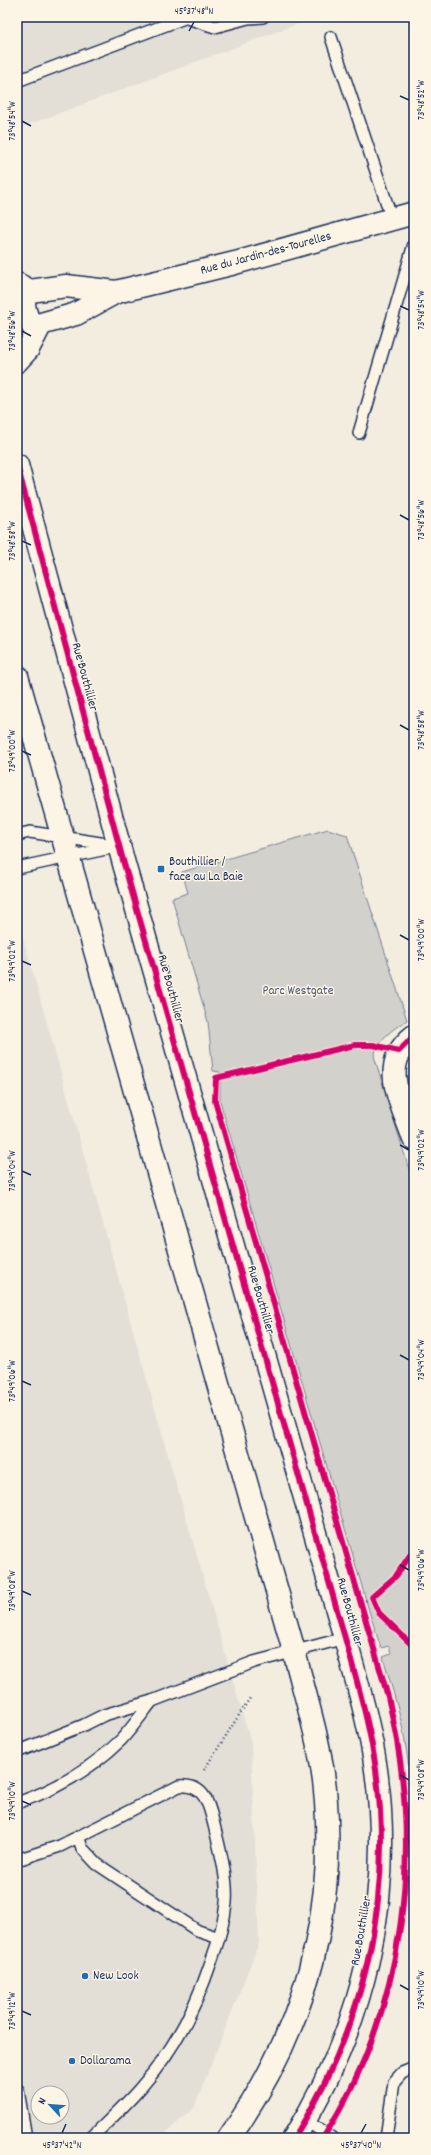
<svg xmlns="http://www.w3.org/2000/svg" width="431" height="2155" viewBox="0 0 431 2155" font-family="Dekko,sans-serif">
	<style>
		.built { fill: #e3dfd6; fill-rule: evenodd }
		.green { fill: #d3d1cc; stroke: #778095 }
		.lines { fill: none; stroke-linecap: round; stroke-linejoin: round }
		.lane-casing { stroke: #1b2f5e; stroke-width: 14 }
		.street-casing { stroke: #1b2f5e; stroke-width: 25 }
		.secondary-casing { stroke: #1b2f5e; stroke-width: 25 }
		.path { stroke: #1b2f5e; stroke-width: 2.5; stroke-dasharray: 1 3; stroke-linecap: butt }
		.lane { stroke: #fcf5e5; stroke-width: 11 }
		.street { stroke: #fcf5e5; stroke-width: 22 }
		.secondary { stroke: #fcf5e5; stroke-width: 22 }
		.cycleway-casing { stroke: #fcf5e5; stroke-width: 8 }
		.cycleway { stroke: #d6006c; stroke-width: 6 }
		.ticks { fill: none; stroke: #1b2f5e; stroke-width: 1.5 }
		.poi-dot { fill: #1f6fb2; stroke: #fcf5e5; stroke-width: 1.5 }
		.labels { text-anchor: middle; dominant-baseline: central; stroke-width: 3; stroke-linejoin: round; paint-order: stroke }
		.street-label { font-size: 13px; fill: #1b2f5e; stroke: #fcf5e5 }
		.poi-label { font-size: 13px; fill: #1b2f5e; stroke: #fcf5e5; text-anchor: start }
		.park-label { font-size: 13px; fill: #49587a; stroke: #fcf5e5 }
		.neatline { fill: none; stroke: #1b2f5e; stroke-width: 1.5 }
		.ticks-label { font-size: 10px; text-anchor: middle; fill: #1b2f5e }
	</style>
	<rect width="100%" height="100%" fill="#f3ede0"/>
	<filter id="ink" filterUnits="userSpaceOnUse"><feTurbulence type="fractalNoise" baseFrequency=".025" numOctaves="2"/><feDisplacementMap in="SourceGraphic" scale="8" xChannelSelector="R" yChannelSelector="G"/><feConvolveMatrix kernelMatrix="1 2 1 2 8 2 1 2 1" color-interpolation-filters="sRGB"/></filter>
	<g filter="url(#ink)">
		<!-- built -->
		<g class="built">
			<path d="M 17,17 L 316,17 L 17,129 Z"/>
			<path d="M 17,916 L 167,1452 L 251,1743 L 259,1943 L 194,2108 L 160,2138 L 17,2138 ZM 38,2093 L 62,2093 L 62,2117 L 38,2117 Z"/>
		</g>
		<!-- green -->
		<path class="green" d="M 328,829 L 347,835 L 407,1020 C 392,1030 379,1038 374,1056 L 414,1185 L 414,1904 L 410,1904 C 415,1843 414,1781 401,1721 C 396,1700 389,1678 383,1657 L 391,1654 L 389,1646 L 381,1648 L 370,1614 L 220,1101 L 220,1072 L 213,1071 L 208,1022 L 172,898 L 188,893 L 182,872 Z"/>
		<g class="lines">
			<defs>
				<g id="lane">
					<path d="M 187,18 L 215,27 L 248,18 L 263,17"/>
					<path d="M 331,37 L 392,219"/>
					<path d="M 17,81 L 187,17"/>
					<path d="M 359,433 L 414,244"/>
					<path d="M 17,835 L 30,832 L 113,845"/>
					<path d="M 17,868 L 120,846"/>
					<path d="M 17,1752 L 84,1725 L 104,1715 L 152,1701 L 254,1662 L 345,1638"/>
					<path d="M 17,1803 C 55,1790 92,1768 121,1740 C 132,1728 142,1714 152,1701"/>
					<path d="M 78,1836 L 82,1848 L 97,1864 L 198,1931 L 219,1938"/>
					<path d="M 17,1860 L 60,1846 L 179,1786 C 205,1784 209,1804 214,1825 C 220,1850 228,1878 226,1903 C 224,1924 218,1943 211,1962 C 196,2007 174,2050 142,2086 C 127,2104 108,2121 91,2138"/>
					<path d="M 18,2090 L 26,2138"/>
					<path d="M 305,2120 L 332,2138"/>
					<path d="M 386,2138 L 394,2082 L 402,2073 L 414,2068"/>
				</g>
				<g id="street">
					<path d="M 17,284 L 30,291 L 66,286 L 116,292"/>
					<path d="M 26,290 C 21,304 26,320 36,330"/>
					<path d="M 17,361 L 28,349 L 41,324 L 76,314 L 116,292 L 235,263 L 414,213"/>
					<path d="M 414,1036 C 377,1064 402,1103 414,1139"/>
				</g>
				<g id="secondary">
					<path d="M 17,465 L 124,864 L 345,1638 C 357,1682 370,1725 376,1770 C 394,1900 363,2028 294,2138"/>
					<path d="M 17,676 L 294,1651 C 306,1700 323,1750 326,1802 C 335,1925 300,2037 229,2138"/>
				</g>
			</defs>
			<!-- lane casing -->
			<use href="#lane" class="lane-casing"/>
			<!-- street casing -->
			<use href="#street" class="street-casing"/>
			<!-- secondary casing -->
			<use href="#secondary" class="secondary-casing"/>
			<!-- path -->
			<g class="path">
				<path d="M 362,1603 L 372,1597"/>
				<path d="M 204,1770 L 250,1698"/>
			</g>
			<!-- lane -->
			<use href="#lane" class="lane"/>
			<!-- street -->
			<use href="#street" class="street"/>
			<!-- secondary -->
			<use href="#secondary" class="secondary"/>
			<defs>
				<g id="cycleway">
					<path d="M 17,465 L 124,864 L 345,1638 C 357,1682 370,1725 376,1770 C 394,1900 363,2028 294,2138"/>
					<path d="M 414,1549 L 396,1576 L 372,1597 L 379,1613 L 414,1647"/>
					<path d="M 323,2138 C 407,2006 424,1847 388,1697 L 215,1101 L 216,1078 L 355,1045 L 373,1045 L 399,1051 L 414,1036"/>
				</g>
			</defs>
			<!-- cycleway casing -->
			<use href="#cycleway" class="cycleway-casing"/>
			<!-- cycleway -->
			<use href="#cycleway" class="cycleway"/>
		</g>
	</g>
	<!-- ticks -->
	<path class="ticks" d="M 189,31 L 194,22M 400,96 L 409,100M 22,121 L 31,126M 400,306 L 409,310M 22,331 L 31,336M 400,515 L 409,520M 22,541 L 31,545M 400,725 L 409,730M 22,751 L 31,755M 400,935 L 409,940M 22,961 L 31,965M 400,1145 L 409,1150M 22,1171 L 31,1175M 400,1355 L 409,1360M 22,1381 L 31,1385M 400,1565 L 409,1570M 22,1591 L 31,1595M 400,1775 L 409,1780M 22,1801 L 31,1805M 400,1985 L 409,1990M 22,2011 L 31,2015M 62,2133 L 66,2124M 361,2133 L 366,2124"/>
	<!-- markers -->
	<g class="poi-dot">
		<rect x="157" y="865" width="8" height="8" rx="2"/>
		<circle cx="85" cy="1976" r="4"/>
		<circle cx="72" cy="2061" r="4"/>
	</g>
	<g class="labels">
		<!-- street labels -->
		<g class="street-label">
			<text transform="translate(266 254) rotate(-15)">Rue du Jardin-des-Tourelles</text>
			<text transform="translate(84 677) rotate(75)">Rue Bouthillier</text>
			<text transform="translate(170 989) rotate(75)">Rue Bouthillier</text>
			<text transform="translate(260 1300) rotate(74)">Rue Bouthillier</text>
			<text transform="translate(349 1612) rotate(75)">Rue Bouthillier</text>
			<text transform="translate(362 1931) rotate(-80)">Rue Bouthillier</text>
		</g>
		<!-- poi labels -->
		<g class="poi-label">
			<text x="169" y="862">Bouthillier /<tspan x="169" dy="15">face au La Baie</tspan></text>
			<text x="93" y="1976">New Look</text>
			<text x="80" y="2061">Dollarama</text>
		</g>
		<!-- park labels -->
		<g class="park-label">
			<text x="298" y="991">Parc Westgate</text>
		</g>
	</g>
	<!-- margin -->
	<rect width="431" height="2155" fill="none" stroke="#fcf5e5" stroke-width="44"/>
	<!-- north arrow -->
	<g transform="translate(50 2105) rotate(296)"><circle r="19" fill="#fcf5e5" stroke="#a2a6af"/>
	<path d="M0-3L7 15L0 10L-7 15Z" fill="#1f6fb2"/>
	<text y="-6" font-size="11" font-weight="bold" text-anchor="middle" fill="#1b2f5e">N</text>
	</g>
	<rect x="22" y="22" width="387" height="2111" class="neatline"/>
	<g class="ticks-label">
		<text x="194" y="14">45°37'48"N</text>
		<text transform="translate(420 100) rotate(-90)" y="4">73°48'52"W</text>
		<text transform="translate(11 121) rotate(-90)" y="4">73°48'54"W</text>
		<text transform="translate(420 310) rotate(-90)" y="4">73°48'54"W</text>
		<text transform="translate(11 331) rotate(-90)" y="4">73°48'56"W</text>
		<text transform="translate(420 520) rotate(-90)" y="4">73°48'56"W</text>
		<text transform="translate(11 541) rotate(-90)" y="4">73°48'58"W</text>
		<text transform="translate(420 730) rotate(-90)" y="4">73°48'58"W</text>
		<text transform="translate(11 751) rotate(-90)" y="4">73°49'00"W</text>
		<text transform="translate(420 940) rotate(-90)" y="4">73°49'00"W</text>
		<text transform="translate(11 961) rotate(-90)" y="4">73°49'02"W</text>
		<text transform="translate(420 1150) rotate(-90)" y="4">73°49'02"W</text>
		<text transform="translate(11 1171) rotate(-90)" y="4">73°49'04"W</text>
		<text transform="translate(420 1360) rotate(-90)" y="4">73°49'04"W</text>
		<text transform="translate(11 1381) rotate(-90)" y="4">73°49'06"W</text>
		<text transform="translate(420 1570) rotate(-90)" y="4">73°49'06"W</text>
		<text transform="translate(11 1591) rotate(-90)" y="4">73°49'08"W</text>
		<text transform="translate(420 1780) rotate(-90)" y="4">73°49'08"W</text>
		<text transform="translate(11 1801) rotate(-90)" y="4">73°49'10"W</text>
		<text transform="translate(420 1990) rotate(-90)" y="4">73°49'10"W</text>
		<text transform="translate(11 2011) rotate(-90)" y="4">73°49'12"W</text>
		<text x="62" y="2148">45°37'42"N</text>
		<text x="361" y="2148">45°37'40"N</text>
	</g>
</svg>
